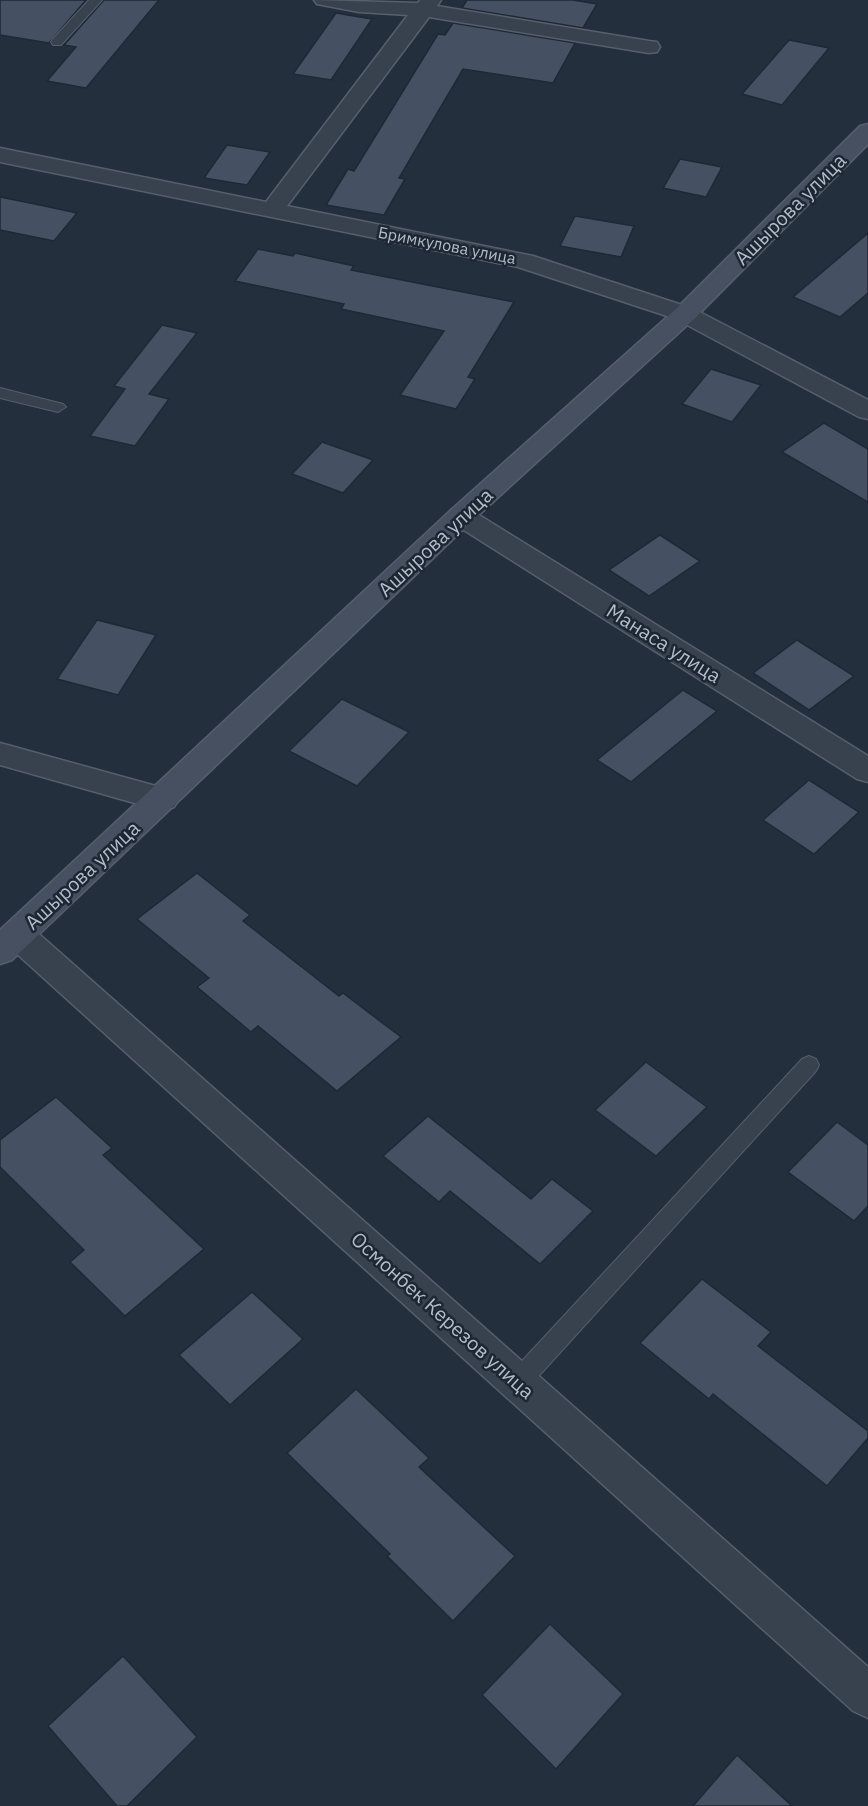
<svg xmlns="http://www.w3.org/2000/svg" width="868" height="1806" viewBox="0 0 868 1806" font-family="'IBM Plex Sans',sans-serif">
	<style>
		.building { fill: #455162; stroke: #1f2835; stroke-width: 1.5 }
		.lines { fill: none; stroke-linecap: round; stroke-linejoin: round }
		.lane-casing { stroke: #565f6c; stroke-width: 2 }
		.street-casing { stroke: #565f6c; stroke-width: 3 }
		.secondary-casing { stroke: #565f6c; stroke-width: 3 }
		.lane { fill: #38414e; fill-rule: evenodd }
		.street { fill: #38414e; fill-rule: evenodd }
		.secondary { fill: #465061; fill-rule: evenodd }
		.labels { text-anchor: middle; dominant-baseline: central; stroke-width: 5; stroke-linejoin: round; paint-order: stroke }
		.far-street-label { font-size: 16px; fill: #b4bcc9; stroke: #1d2633 }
		.street-label { font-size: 20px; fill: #b4bcc9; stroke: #1d2633 }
	</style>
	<rect width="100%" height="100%" fill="#242f3e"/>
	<!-- building -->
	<g class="building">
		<path d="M 0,0 L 86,0 L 49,43 L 0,35 Z"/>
		<path d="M 104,0 L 159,0 L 86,88 L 47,81 L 76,47 L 64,45 Z"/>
		<path d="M 467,0 L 573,0 L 597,4 L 583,28 L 462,8 Z"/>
		<path d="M 336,13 L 372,19 L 331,80 L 293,74 Z"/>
		<path d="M 453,23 L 575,43 L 553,83 L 463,69 L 399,178 L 405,179 L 384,215 L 326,205 L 348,169 L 354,171 L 438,34 L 445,35 Z"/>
		<path d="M 789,40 L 829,48 L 782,105 L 742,94 Z"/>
		<path d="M 227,145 L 270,152 L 247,185 L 204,178 Z"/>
		<path d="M 680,159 L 722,167 L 706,197 L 663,188 Z"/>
		<path d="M 0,197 L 35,204 L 77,213 L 54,241 L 0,230 Z"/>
		<path d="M 575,216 L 634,226 L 621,257 L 560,246 Z"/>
		<path d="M 868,233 L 868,293 L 840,317 L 793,297 Z"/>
		<path d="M 258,249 L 293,256 L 295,253 L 354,266 L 351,270 L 514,302 L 468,377 L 475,379 L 456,409 L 400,395 L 444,331 L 341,309 L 344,304 L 235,281 Z"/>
		<path d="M 162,325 L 197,333 L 149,394 L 169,399 L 135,446 L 90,436 L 125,389 L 114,386 Z"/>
		<path d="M 711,369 L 761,385 L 732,422 L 682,404 Z"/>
		<path d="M 824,423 L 868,449 L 868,502 L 782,452 Z"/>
		<path d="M 322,442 L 373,460 L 343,493 L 292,474 Z"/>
		<path d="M 660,535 L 700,561 L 649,596 L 609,570 Z"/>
		<path d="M 97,620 L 156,635 L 118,695 L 57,679 Z"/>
		<path d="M 797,640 L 854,676 L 809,710 L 753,673 Z"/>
		<path d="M 683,690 L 717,711 L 631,782 L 597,760 Z"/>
		<path d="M 342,699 L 409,732 L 357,786 L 289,751 Z"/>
		<path d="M 809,780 L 859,812 L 814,854 L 763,820 Z"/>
		<path d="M 197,873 L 250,915 L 243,921 L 339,996 L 343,993 L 401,1037 L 337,1091 L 258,1026 L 251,1032 L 197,987 L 209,978 L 137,919 Z"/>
		<path d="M 646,1062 L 707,1107 L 656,1156 L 595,1110 Z"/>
		<path d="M 56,1097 L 112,1148 L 103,1155 L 204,1249 L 125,1316 L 70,1262 L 84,1250 L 0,1167 L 0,1140 Z"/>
		<path d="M 428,1116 L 531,1199 L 552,1179 L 593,1211 L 540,1264 L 450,1191 L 439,1202 L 383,1156 Z"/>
		<path d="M 837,1122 L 868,1145 L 868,1206 L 854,1221 L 788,1172 Z"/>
		<path d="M 702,1279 L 771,1332 L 758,1346 L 868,1431 L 868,1438 L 827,1486 L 713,1394 L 709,1399 L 640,1343 Z"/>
		<path d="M 252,1292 L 303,1339 L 230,1405 L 179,1355 Z"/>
		<path d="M 356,1389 L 429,1458 L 419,1467 L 515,1556 L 453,1621 L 387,1556 L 390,1554 L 287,1453 Z"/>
		<path d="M 550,1624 L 623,1694 L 556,1769 L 482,1695 Z"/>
		<path d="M 123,1656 L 197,1737 L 127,1806 L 117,1806 L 48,1726 Z"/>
		<path d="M 737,1755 L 792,1806 L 693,1806 Z"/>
	</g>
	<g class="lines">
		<defs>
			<g id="lane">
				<path d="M 89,0 L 102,0 L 61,45 L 53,45 L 51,42 L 53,39 Z"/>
				<path d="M 0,388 L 63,404 L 66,407 L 58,412 L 0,398 Z"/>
				<path d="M 809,1056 L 816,1059 L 819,1065 L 816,1071 L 526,1390 L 518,1393 L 510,1390 L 506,1382 L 510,1374 L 802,1059 Z"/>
			</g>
			<g id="street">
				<path d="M 314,0 L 418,3 L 420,0 L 441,0 L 437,6 L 649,41 L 657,42 L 660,47 L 657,52 L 649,53 L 429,17 L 287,206 L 533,256 L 694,309 L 868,400 L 868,419 L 859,417 L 676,319 L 518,267 L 0,162 L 0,148 L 266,202 L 408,15 L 359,12 L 317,4 Z"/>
				<path d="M 461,507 L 471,510 L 868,756 L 868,782 L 857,779 L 451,522 L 447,516 L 451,510 Z"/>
				<path d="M 0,743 L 174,791 L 179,799 L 174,807 L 163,811 L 0,765 Z"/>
				<path d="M 18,922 L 30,926 L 868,1667 L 868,1718 L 853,1711 L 6,944 L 1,935 L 6,926 Z"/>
			</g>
			<path id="secondary" d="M 868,124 L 868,144 L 694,319 L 471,522 L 12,960 L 0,964 L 0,930 L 451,510 L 676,309 L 860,126 Z"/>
		</defs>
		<!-- lane casing -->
		<use href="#lane" class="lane-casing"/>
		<!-- street casing -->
		<use href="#street" class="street-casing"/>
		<!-- secondary casing -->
		<use href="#secondary" class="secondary-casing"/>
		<!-- lane -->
		<use href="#lane" class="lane"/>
		<!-- street -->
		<use href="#street" class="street"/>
		<!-- secondary -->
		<use href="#secondary" class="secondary"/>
	</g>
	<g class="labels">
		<!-- far-street labels -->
		<g class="far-street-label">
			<text transform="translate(447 245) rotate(11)">Бримкулова улица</text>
		</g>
		<!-- street labels -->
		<g class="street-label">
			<text transform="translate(790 209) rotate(-45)">Ашырова улица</text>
			<text transform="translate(435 542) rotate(-43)">Ашырова улица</text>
			<text transform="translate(664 643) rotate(32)">Манаса улица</text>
			<text transform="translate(82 875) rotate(-43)">Ашырова улица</text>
			<text transform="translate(443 1315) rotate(42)">Осмонбек Керезов улица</text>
		</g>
	</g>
</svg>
